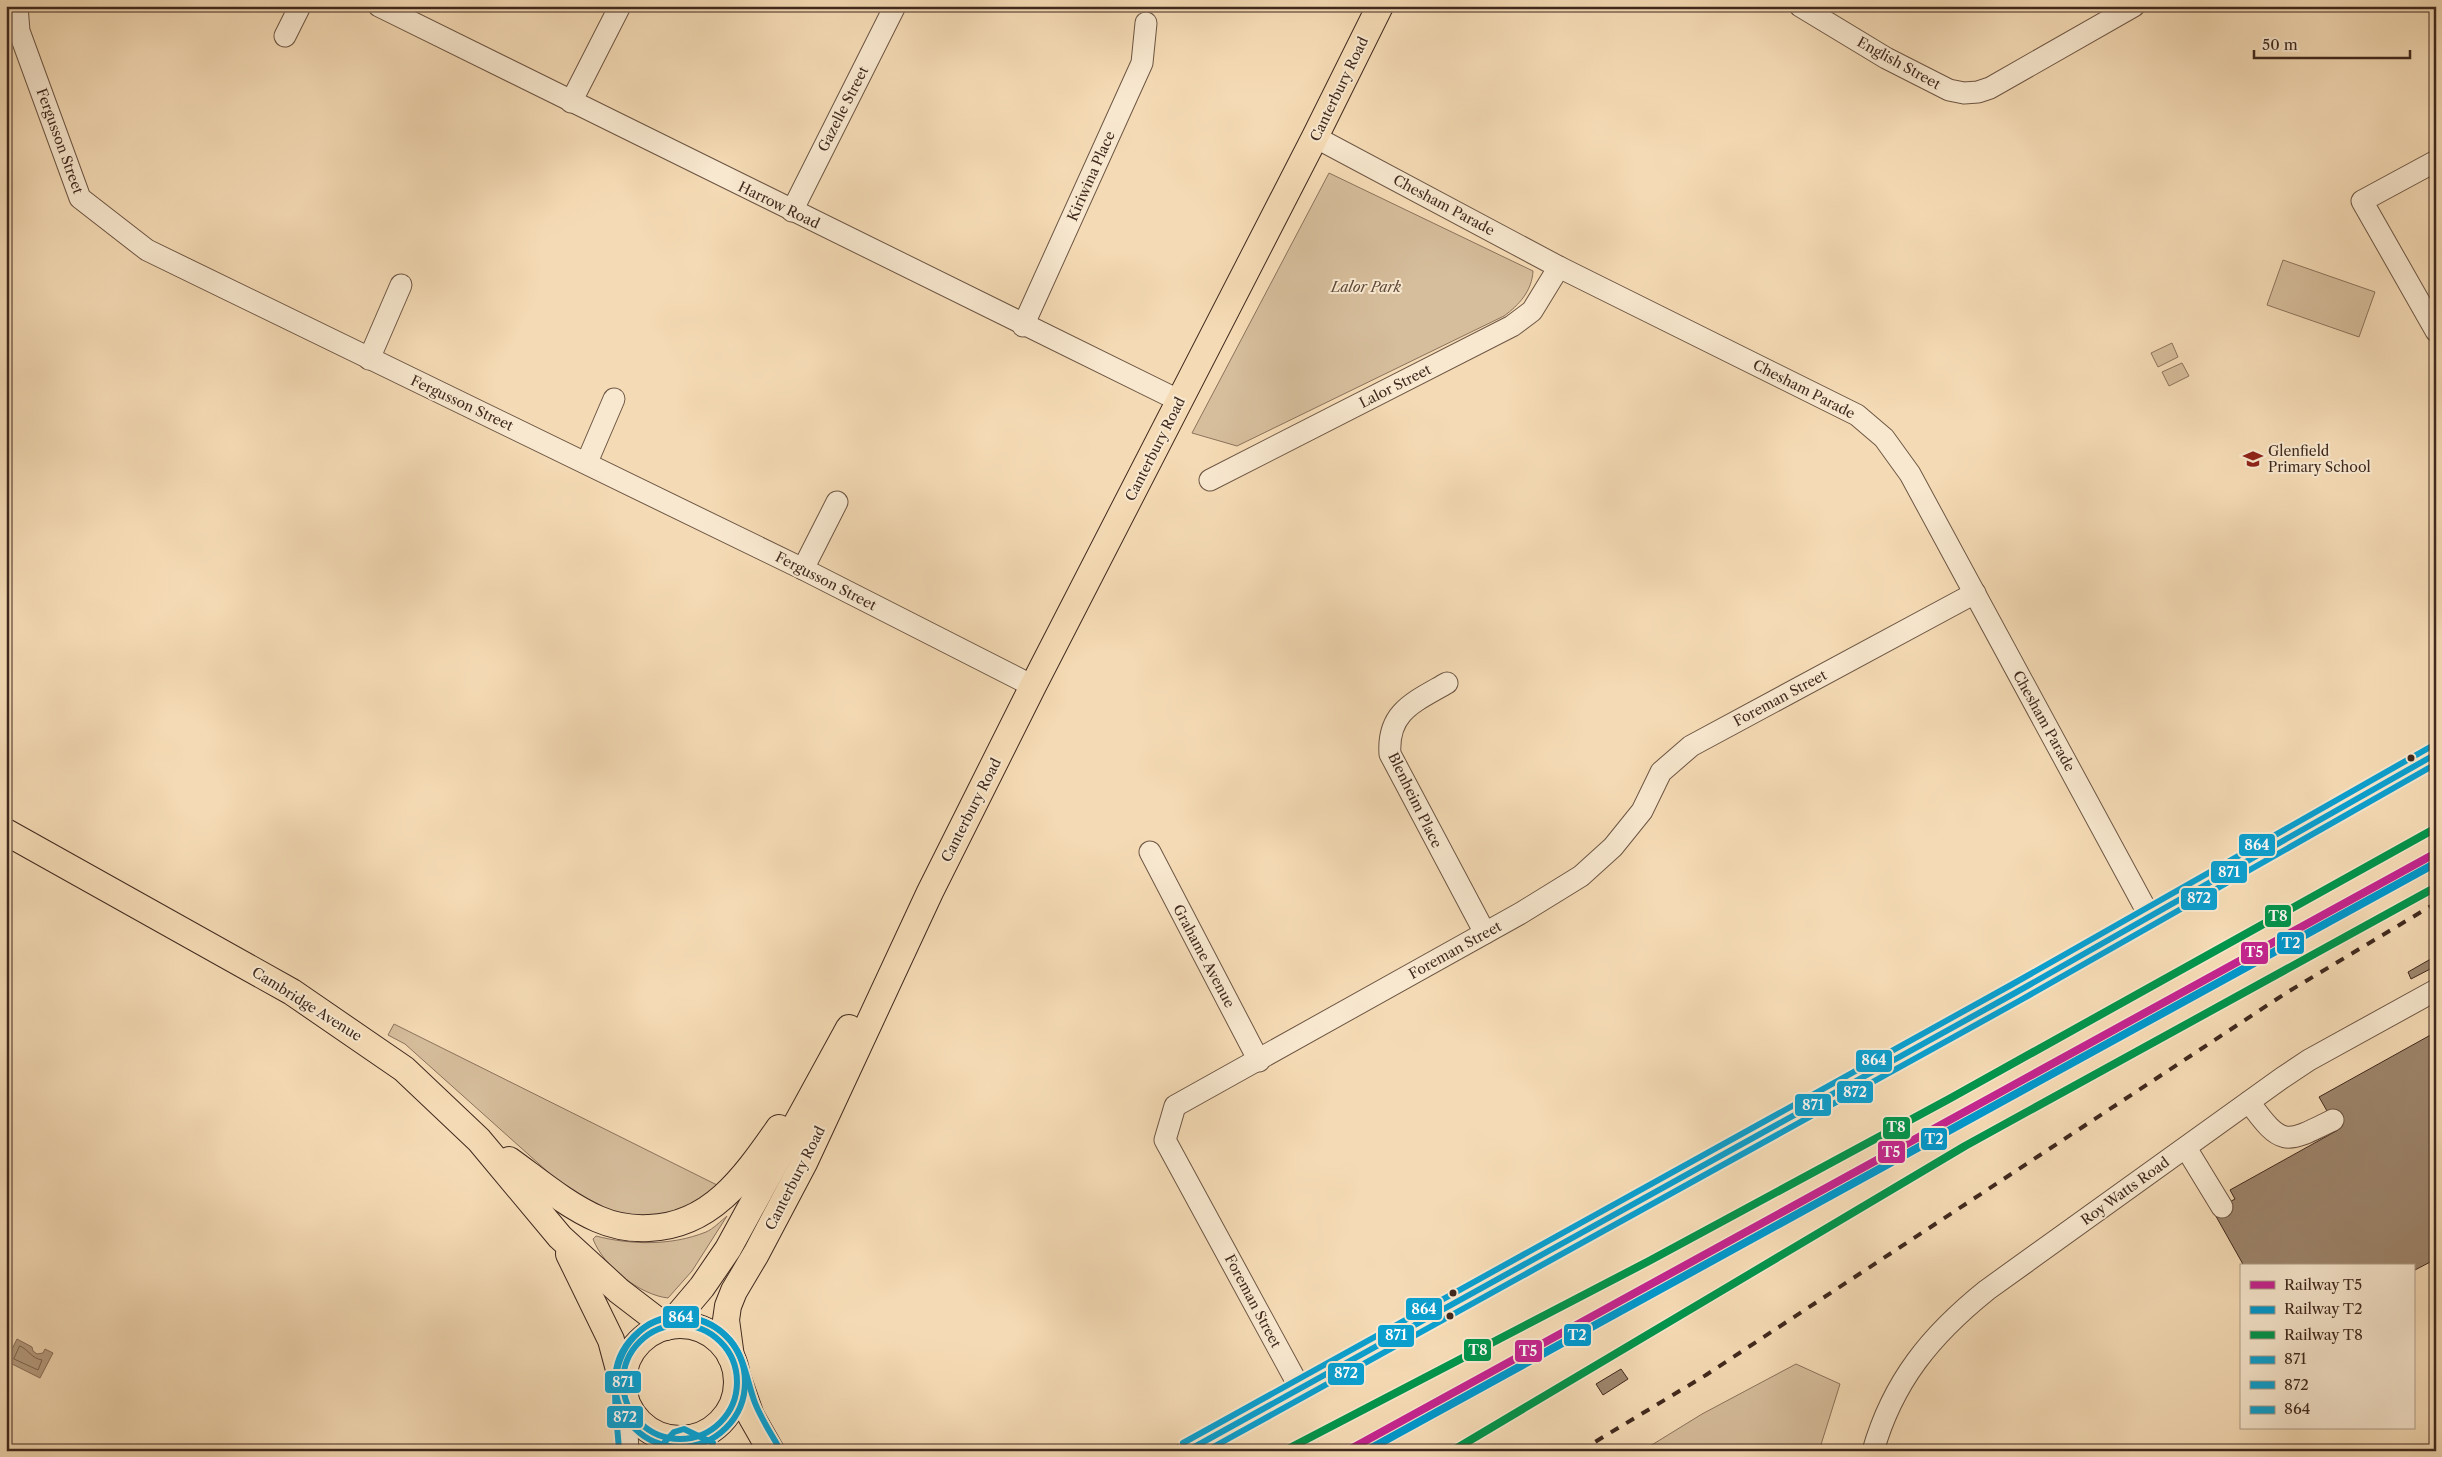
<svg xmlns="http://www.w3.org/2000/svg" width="2442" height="1457" viewBox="0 0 2442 1457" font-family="'Libre Caslon Text',serif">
	<rect width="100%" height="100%" fill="#f5dbb5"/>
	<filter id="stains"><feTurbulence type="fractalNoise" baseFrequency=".004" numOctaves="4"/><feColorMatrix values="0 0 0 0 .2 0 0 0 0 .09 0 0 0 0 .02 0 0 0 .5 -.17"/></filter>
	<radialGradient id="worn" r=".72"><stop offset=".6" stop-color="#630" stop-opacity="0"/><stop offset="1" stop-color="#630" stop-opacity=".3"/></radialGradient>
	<!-- green -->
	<g fill="#d6bd9b" stroke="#8b735c">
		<path d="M 1329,173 L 1533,271 C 1532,291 1519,305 1504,316 L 1237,446 L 1192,433 Z"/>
		<polygon points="2283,260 2375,292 2359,337 2267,305"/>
		<polygon points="2172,343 2178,357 2158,367 2151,353"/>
		<polygon points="2182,363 2189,376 2169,386 2162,372"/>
		<path d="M 394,1024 L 721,1187 C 690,1207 663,1223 623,1218 C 611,1217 598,1210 586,1206 L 405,1044 L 388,1035 Z"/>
		<path d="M 727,1216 L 692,1271 L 668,1298 C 640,1295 603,1266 593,1239 L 596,1236 C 631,1245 671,1246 706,1232 C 713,1229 721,1221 727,1216 Z"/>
		<polygon points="1796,1364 1840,1384 1819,1451 1642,1451 1702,1414"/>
	</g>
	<!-- water -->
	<polygon fill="#b79e82" stroke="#876f5a" points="17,1339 32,1347 33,1351 37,1354 43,1353 45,1349 53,1353 40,1378 6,1361"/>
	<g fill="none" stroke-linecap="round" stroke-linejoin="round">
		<!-- shore -->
		<path stroke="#7c6450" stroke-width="1" d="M 20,1346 C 29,1350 31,1358 42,1360 L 38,1370 L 14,1359 Z"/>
	</g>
	<!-- building -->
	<g fill="#9e866d" stroke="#40291e">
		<polygon points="2436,956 2436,966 2411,979 2408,972"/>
		<polygon points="2436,1032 2436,1259 2413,1271 2413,1266 2244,1266 2213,1211 2235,1199 2230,1190 2338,1130 2319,1097"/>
		<polygon points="1621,1369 1628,1379 1603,1395 1596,1384"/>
	</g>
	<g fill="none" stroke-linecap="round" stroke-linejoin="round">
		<defs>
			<g id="minor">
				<polyline points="17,6 19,31 80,198 147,250 803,569 1033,686"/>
				<polyline points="379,6 1180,401"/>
				<polyline points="1800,6 1886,58 1949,90 1964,93 1978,92 1990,88 2134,6"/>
				<polyline points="285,36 300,6"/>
				<polyline points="571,102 620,6"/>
				<polyline points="1315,137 1559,267 1857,415 1884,438 1910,474 2149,915"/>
				<polyline points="2436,161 2362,201 2436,331"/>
				<polyline points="792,211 895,6"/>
				<polyline points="1023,326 1142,63 1146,23"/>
				<polyline points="369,359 401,285"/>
				<polyline points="587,462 614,399"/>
				<polyline points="1210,480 1512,326 1532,311 1559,267"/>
				<polyline points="803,569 837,502"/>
				<path d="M 1447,683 C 1414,702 1387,712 1390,754 L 1485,933"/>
				<polyline points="1150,852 1259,1061"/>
				<path d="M 2249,1102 C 2282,1147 2285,1144 2333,1120"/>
				<polyline points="2186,1148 2222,1207"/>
				<polyline points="1301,1390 1165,1140 1175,1106 1521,913 1581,876 1613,847 1642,811 1661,772 1691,746 1975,593"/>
				<polyline points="625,1396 628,1451"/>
				<polyline points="669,1451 679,1439"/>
				<polyline points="1187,1451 1241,1423 2015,993 2436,754"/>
				<path d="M 1873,1451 C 1893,1381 1931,1335 1987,1290 L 2282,1078 L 2309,1060 L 2436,990"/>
			</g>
			<g id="major">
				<polyline points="6,832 292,992 404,1069 479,1140 560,1237 619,1291 666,1327"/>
				<path d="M 509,1160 C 537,1180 566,1205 598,1219 C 614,1226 631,1229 649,1228 C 712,1226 746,1175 779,1128"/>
				<polyline points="569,1254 611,1340 622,1381"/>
				<circle cx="680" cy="1382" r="57"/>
				<polyline points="669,1326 702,1287 728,1249 849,1028"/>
				<polyline points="731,1357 726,1320 728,1306 734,1291 756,1254 804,1163 930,892 1033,686 1315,137 1380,6"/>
				<polyline points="737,1376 751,1416 771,1451"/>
			</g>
		</defs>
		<!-- minor casing -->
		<use href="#minor" stroke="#6d5644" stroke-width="23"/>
		<!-- major casing -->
		<use href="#major" stroke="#40291e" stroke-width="28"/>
		<!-- minor -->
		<use href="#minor" stroke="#f8e8cf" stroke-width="21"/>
		<!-- major -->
		<use href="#major" stroke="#f5dbb5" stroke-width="26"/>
		<!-- rail -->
		<polyline stroke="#40291e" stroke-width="4" stroke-dasharray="9 9" stroke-linecap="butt" points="1580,1451 1706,1375 2286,993 2436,903"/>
		<defs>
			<g id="bus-1">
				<circle cx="680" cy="1382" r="57"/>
				<polyline points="1187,1451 2015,993 2436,754"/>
			</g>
			<g id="bus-2">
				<circle cx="680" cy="1382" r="65"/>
				<polyline points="1206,1451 2019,1001 2436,764"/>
			</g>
			<g id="bus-3">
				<polyline points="1183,1443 2011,985 2432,746"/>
				<polyline points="662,1445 674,1432 684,1429 713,1443"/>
				<path d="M 619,1451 C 617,1410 604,1364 638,1333 C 648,1323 661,1317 676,1317 C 696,1317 716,1324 730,1340 C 745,1358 747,1382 755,1403 C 761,1418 770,1432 778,1446"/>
			</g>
		</defs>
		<!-- bus-1 casing -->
		<use href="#bus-1" stroke="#f8e8cf" stroke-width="10"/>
		<!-- bus-2 casing -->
		<use href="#bus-2" stroke="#f8e8cf" stroke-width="10"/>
		<!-- bus-3 casing -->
		<use href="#bus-3" stroke="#f8e8cf" stroke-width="10"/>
		<!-- bus-1 -->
		<use href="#bus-1" stroke="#0aa0d0" stroke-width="6"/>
		<!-- bus-2 -->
		<use href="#bus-2" stroke="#0aa0d0" stroke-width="6"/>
		<!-- bus-3 -->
		<use href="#bus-3" stroke="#0aa0d0" stroke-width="6"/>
		<defs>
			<polyline id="rail-1" points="1347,1451 2436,853"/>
			<polyline id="rail-2" points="1366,1451 2436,863"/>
			<g id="rail-3">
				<polyline points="1284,1451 1649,1261 1949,1099 2436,828"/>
				<polyline points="1452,1451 1965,1146 2436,887"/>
			</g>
		</defs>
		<!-- rail-1 casing -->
		<use href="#rail-1" stroke="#f8e8cf" stroke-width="11"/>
		<!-- rail-2 casing -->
		<use href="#rail-2" stroke="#f8e8cf" stroke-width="11"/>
		<!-- rail-3 casing -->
		<use href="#rail-3" stroke="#f8e8cf" stroke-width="11"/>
		<!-- rail-1 -->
		<use href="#rail-1" stroke="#c4258f" stroke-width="8"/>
		<!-- rail-2 -->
		<use href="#rail-2" stroke="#0098cd" stroke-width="8"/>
		<!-- rail-3 -->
		<use href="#rail-3" stroke="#00954c" stroke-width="8"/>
	</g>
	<!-- icons -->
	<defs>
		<symbol id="school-bare" viewBox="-9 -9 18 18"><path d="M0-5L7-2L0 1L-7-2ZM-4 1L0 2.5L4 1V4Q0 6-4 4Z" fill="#8f2418" stroke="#f8e8cf" stroke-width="2.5" paint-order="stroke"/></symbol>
	</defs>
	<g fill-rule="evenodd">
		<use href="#school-bare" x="2239" y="445" width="28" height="28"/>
	</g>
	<!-- markers -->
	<g fill="#40291e" stroke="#f8e8cf" stroke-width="2">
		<circle cx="2411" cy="758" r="4.5"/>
		<circle cx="1453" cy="1293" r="4.5"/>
		<circle cx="1450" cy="1316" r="4.5"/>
	</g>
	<g text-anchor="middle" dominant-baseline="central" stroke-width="4" stroke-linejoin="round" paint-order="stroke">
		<!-- street labels -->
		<g font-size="14" fill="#40291e" stroke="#f8e8cf">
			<text transform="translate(1899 63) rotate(29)">English Street</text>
			<text transform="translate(1339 89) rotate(-64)">Canterbury Road</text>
			<text transform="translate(843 109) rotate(-63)">Gazelle Street</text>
			<text transform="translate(60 141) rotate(70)">Fergusson Street</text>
			<text transform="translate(1091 176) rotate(-66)">Kiriwina Place</text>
			<text transform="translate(779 205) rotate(26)">Harrow Road</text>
			<text transform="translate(1444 205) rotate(28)">Chesham Parade</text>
			<text transform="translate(1395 386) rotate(-27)">Lalor Street</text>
			<text transform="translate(1804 389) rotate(27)">Chesham Parade</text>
			<text transform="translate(462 403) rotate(25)">Fergusson Street</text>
			<text transform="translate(1155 449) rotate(-63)">Canterbury Road</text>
			<text transform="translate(826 581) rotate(27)">Fergusson Street</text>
			<text transform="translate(1780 698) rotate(-28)">Foreman Street</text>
			<text transform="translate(2044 721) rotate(61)">Chesham Parade</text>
			<text transform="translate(1415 800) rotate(64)">Blenheim Place</text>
			<text transform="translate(971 810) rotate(-63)">Canterbury Road</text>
			<text transform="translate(1455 950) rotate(-29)">Foreman Street</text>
			<text transform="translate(1204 956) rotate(62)">Grahame Avenue</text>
			<text transform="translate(307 1004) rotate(32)">Cambridge Avenue</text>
			<text transform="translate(795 1178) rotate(-63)">Canterbury Road</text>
			<text transform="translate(2125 1191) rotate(-36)">Roy Watts Road</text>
			<text transform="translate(1253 1301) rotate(62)">Foreman Street</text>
		</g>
		<!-- park labels -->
		<g font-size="14" font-style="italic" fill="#5e4737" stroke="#f8e8cf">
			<text x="1366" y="287">Lalor Park</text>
		</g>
		<!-- poi labels -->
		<g font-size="14" fill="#40291e" stroke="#f8e8cf" text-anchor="start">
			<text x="2268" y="451">Glenfield<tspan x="2268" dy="16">Primary School</tspan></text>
		</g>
	</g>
	<g stroke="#f8e8cf" stroke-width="2">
		<rect x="2238" y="833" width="38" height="24" rx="5" fill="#0aa0d0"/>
		<rect x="2210" y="860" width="38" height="24" rx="5" fill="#0aa0d0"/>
		<rect x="2180" y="887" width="38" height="24" rx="5" fill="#0aa0d0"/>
		<rect x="2264" y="904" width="28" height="24" rx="5" fill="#00954c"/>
		<rect x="2276" y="931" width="29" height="24" rx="5" fill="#0098cd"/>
		<rect x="2240" y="941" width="29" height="24" rx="5" fill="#c4258f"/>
		<rect x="1855" y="1049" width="38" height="24" rx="5" fill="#0aa0d0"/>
		<rect x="1836" y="1080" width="38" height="24" rx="5" fill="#0aa0d0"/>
		<rect x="1794" y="1093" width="38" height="24" rx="5" fill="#0aa0d0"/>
		<rect x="1882" y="1116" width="29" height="24" rx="5" fill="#00954c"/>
		<rect x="1920" y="1127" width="28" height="24" rx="5" fill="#0098cd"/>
		<rect x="1877" y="1140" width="29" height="24" rx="5" fill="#c4258f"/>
		<rect x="1405" y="1297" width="38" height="24" rx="5" fill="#0aa0d0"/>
		<rect x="662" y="1305" width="38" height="24" rx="5" fill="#0aa0d0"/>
		<rect x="1563" y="1323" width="29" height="24" rx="5" fill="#0098cd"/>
		<rect x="1377" y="1324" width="38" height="24" rx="5" fill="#0aa0d0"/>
		<rect x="1463" y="1338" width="29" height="24" rx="5" fill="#00954c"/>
		<rect x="1514" y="1339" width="29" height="24" rx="5" fill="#c4258f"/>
		<rect x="1327" y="1362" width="38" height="24" rx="5" fill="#0aa0d0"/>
		<rect x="604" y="1370" width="38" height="24" rx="5" fill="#0aa0d0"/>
		<rect x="606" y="1405" width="38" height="24" rx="5" fill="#0aa0d0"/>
	</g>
	<g font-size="14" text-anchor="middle" font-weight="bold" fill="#fff">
		<text x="2257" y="850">864</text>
		<text x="2229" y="877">871</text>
		<text x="2199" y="903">872</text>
		<text x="2278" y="921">T8</text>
		<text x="2291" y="948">T2</text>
		<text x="2254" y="957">T5</text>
		<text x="1874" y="1065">864</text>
		<text x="1855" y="1097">872</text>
		<text x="1813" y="1110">871</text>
		<text x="1896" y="1132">T8</text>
		<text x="1934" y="1144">T2</text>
		<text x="1891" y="1157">T5</text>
		<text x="1424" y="1314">864</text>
		<text x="681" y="1322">864</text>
		<text x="1577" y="1340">T2</text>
		<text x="1396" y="1340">871</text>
		<text x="1478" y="1355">T8</text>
		<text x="1528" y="1356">T5</text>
		<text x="1346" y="1378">872</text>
		<text x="623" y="1387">871</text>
		<text x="625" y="1422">872</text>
	</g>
	<!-- margin -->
	<rect width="2442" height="1457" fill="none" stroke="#f5dbb5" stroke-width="25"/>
	<rect x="8" y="8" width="2427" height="1442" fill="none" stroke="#40291e" stroke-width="2.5"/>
	<rect x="12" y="12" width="2417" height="1432" fill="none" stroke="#40291e"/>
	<!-- legend -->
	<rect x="2240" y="1264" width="175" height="165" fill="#f8e8cf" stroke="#ae9c88"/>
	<rect x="2250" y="1281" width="25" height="8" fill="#c4258f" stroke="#ae9c88"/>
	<text x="2284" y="1290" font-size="15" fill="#40291e">Railway T5</text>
	<rect x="2250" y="1306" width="25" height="8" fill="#0098cd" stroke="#ae9c88"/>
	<text x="2284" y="1314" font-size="15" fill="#40291e">Railway T2</text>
	<rect x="2250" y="1331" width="25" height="8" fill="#00954c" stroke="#ae9c88"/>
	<text x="2284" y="1340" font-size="15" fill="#40291e">Railway T8</text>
	<rect x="2250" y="1356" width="25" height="8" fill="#0aa0d0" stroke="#ae9c88"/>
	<text x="2284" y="1364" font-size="15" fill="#40291e">871</text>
	<rect x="2250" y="1381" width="25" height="8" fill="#0aa0d0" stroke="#ae9c88"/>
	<text x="2284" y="1390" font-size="15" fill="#40291e">872</text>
	<rect x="2250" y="1406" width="25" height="8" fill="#0aa0d0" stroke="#ae9c88"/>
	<text x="2284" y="1414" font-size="15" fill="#40291e">864</text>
	<!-- scale -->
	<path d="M2254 50v8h156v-8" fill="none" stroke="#40291e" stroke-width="2.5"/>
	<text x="2262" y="50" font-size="15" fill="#40291e" stroke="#f8e8cf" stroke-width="4" paint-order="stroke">50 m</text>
	<rect width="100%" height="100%" filter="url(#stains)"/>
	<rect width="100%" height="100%" fill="url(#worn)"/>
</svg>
